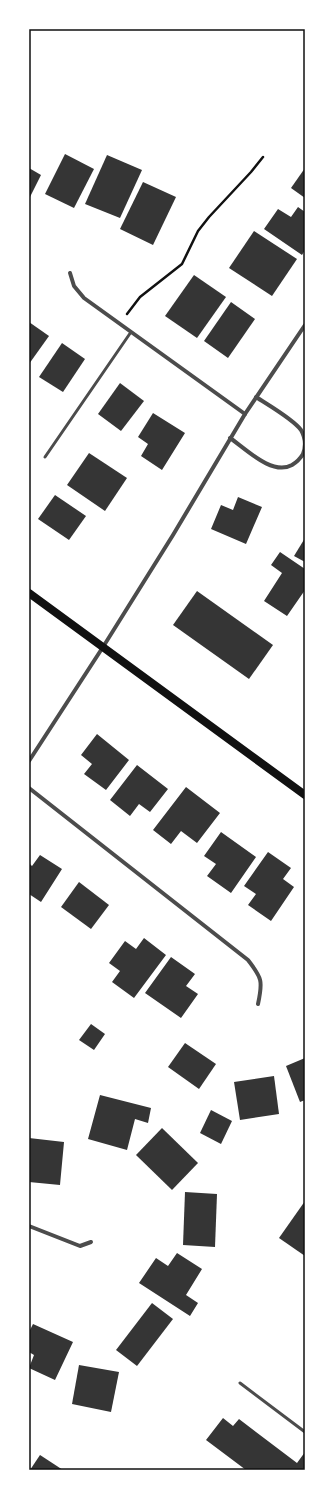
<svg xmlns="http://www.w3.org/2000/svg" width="334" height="1499" viewBox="0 0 334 1499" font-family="Lato,sans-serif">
	<rect width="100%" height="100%" fill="#fff"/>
	<!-- building -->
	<g fill="#353535">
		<polygon points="65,154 94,169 74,208 45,194"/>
		<polygon points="107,155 142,170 120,218 85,204"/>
		<polygon points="29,168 41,175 29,199"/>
		<polygon points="305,168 305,198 291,188"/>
		<polygon points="143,182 176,197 153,245 120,229"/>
		<polygon points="298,207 305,212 305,250 302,255 264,229 278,209 291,217"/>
		<polygon points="254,231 297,259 272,296 229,268"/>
		<polygon points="194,275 226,297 197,338 165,316"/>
		<polygon points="231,302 255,319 228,358 204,341"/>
		<polygon points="29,322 49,336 29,364"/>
		<polygon points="62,343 85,359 63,392 39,377"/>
		<polygon points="120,383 144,401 121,431 98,414"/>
		<polygon points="153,413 185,433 162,470 141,456 148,444 138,437"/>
		<polygon points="89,453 127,478 105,511 67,485"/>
		<polygon points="55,495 86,516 69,540 38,519"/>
		<polygon points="238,497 262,507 246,544 211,529 221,505 233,510"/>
		<polygon points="305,538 305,562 294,556"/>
		<polygon points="280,552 305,569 305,590 287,616 264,601 282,573 271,565"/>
		<polygon points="197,591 273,645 249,679 173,625"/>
		<polygon points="97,734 129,760 106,790 84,774 92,764 81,755"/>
		<polygon points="137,765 168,789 150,812 139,804 130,816 110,800"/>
		<polygon points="186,787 220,813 197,843 181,831 171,844 153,830"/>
		<polygon points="221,832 256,857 231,893 207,876 216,864 204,856"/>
		<polygon points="268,852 291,868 283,879 294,887 271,921 248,905 256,894 244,886"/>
		<polygon points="40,855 62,869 41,902 29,894 29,863 32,866"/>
		<polygon points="79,882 109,905 91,929 61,907"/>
		<polygon points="144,938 166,955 134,998 112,982 120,971 109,963 125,941 136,949"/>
		<polygon points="171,957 195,974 186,986 198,994 181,1018 145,993"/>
		<polygon points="91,1024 105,1034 94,1050 79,1040"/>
		<polygon points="185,1043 216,1064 199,1089 168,1067"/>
		<polygon points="305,1058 305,1100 300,1102 286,1066"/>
		<polygon points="274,1076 279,1114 240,1120 234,1082"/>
		<polygon points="100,1095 151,1108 148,1123 135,1119 127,1150 88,1139"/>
		<polygon points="211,1110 232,1121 221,1144 200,1133"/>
		<polygon points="162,1128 198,1163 172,1190 136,1155"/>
		<polygon points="29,1138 64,1142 60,1185 29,1182"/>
		<polygon points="185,1192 217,1194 215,1247 183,1245"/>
		<polygon points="305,1201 305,1256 279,1238"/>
		<polygon points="177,1253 202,1269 186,1295 198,1303 190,1316 139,1283 156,1258 168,1266"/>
		<polygon points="152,1303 173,1319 137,1366 116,1350"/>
		<polygon points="33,1324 73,1342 55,1380 29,1368 34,1355 29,1352 29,1332"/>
		<polygon points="79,1365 119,1372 111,1412 72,1404"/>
		<polygon points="223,1418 233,1426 239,1419 297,1463 305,1452 305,1470 246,1470 206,1440"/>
		<polygon points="40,1455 63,1470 30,1470"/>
	</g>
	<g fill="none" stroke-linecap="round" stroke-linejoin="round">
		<!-- path -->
		<polyline stroke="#111" stroke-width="2.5" points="127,314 140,297 182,264 198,231 209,217 251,172 263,157"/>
		<!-- service -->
		<g stroke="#4c4c4c" stroke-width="3">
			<polyline points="45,457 131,332"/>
			<polyline points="240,1383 305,1432"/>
		</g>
		<!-- minor -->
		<g stroke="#4c4c4c" stroke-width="4">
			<polyline points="70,273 74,286 84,298 245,414"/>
			<path d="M 230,438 C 246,449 272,476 292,465 C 297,462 300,459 303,454 C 306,446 305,437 301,430 C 293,419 268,405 256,397"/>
			<polyline points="29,761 103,647 173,535 245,414 305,325"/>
			<path d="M 29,788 L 248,960 C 262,978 263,981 258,1004"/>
			<polyline points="29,1226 80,1246 91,1242"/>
		</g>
		<!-- secondary -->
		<polyline stroke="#111" stroke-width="8" points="29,593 305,795"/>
	</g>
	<!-- border -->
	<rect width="334" height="1499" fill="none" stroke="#ffffff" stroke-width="60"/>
	<rect x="30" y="30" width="274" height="1439" fill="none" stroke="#111" stroke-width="1.5"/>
</svg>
